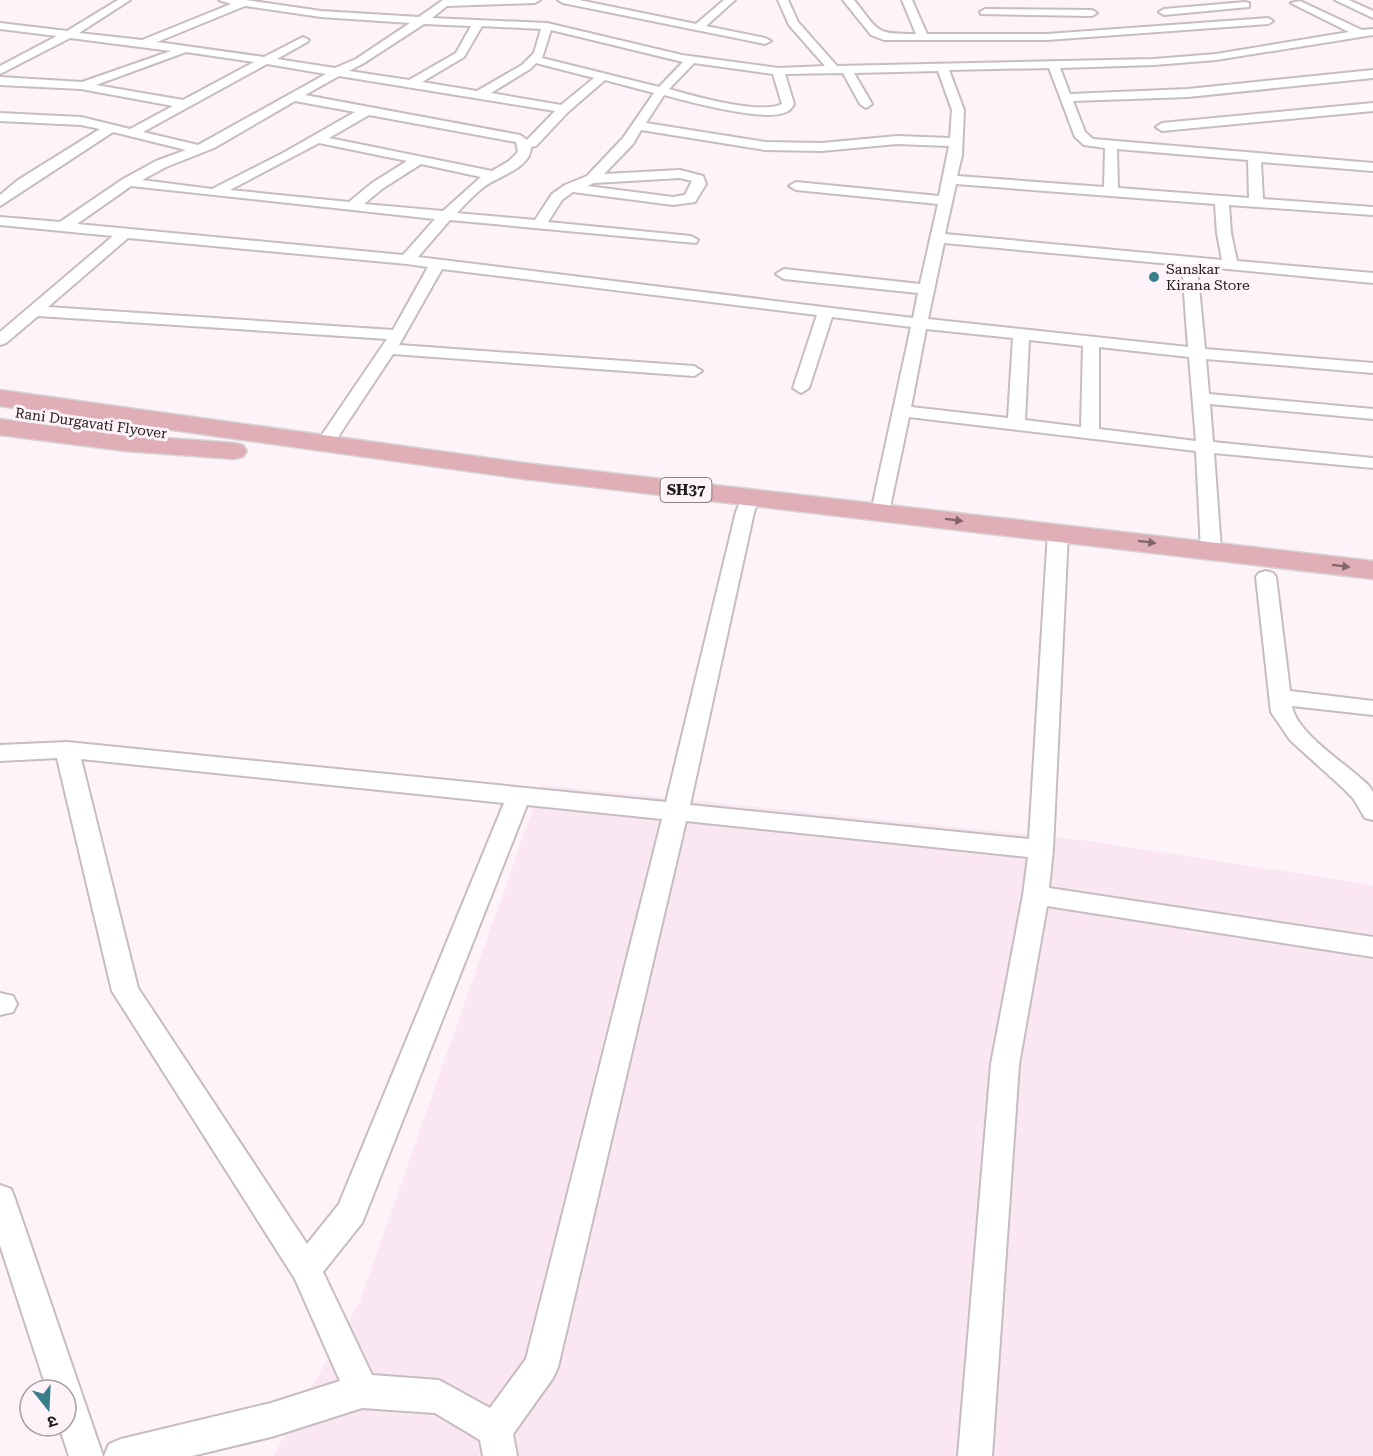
<svg xmlns="http://www.w3.org/2000/svg" width="1373" height="1456" viewBox="0 0 1373 1456" font-family="'Roboto Serif','Noto Sans Devanagari',serif">
	<rect width="100%" height="100%" fill="#fef3f9"/>
	<!-- built -->
	<polygon fill="#fae7f2" points="541,785 1082,840 1373,885 1373,1456 273,1456 360,1301"/>
	<g fill="none" stroke-linecap="round" stroke-linejoin="round">
		<defs>
			<g id="street">
				<path d="M 118,0 L 130,0 L 79,33 L 142,40 L 231,4 L 219,0 L 246,0 L 321,11 L 419,17 L 443,0 L 540,0 L 535,3 L 447,6 L 432,18 L 547,23 L 682,55 L 778,68 L 825,66 L 789,25 L 778,0 L 788,0 L 798,22 L 837,66 L 1154,59 L 1216,54 L 1349,32 L 1291,3 L 1300,1 L 1362,30 L 1373,29 L 1373,35 L 1216,60 L 1154,65 L 1060,68 L 1070,94 L 1188,89 L 1373,70 L 1373,78 L 1188,97 L 1073,101 L 1085,132 L 1093,139 L 1373,163 L 1373,171 L 1261,162 L 1263,199 L 1373,207 L 1373,215 L 1229,205 L 1231,233 L 1237,261 L 1373,273 L 1373,283 L 1197,266 L 1205,349 L 1373,363 L 1373,373 L 1206,359 L 1209,394 L 1373,409 L 1373,419 L 1210,404 L 1213,442 L 1373,458 L 1373,468 L 1214,453 L 1221,550 L 1218,554 L 1204,554 L 1201,550 L 1196,451 L 909,417 L 889,512 L 887,516 L 873,516 L 871,512 L 911,327 L 832,317 L 809,388 L 801,393 L 793,388 L 817,315 L 442,269 L 399,345 L 694,366 L 702,371 L 694,376 L 393,354 L 330,449 L 318,449 L 315,445 L 387,339 L 38,316 L 6,343 L 0,345 L 0,332 L 113,236 L 0,225 L 0,217 L 60,222 L 123,179 L 156,161 L 186,150 L 113,132 L 0,206 L 0,195 L 18,180 L 100,129 L 81,125 L 0,121 L 0,113 L 81,117 L 130,129 L 173,106 L 81,89 L 0,85 L 0,77 L 82,82 L 171,51 L 70,38 L 0,74 L 0,66 L 57,36 L 0,29 L 0,23 L 67,31 ZM 245,6 L 321,17 L 410,23 L 356,59 L 335,68 L 277,59 L 307,42 L 309,40 L 303,37 L 264,57 L 157,42 ZM 424,24 L 471,26 L 456,53 L 409,80 L 349,71 L 364,63 ZM 482,26 L 541,29 L 534,53 L 522,65 L 477,91 L 422,82 L 464,57 ZM 551,30 L 683,62 L 659,87 L 542,58 ZM 186,52 L 254,62 L 183,100 L 96,85 ZM 536,63 L 594,78 L 561,105 L 491,93 L 530,69 ZM 694,63 L 773,74 L 782,104 C 761,115 693,96 669,89 ZM 267,64 L 326,74 L 198,145 L 143,132 ZM 1049,68 L 1075,137 L 1084,145 L 1105,148 L 1104,187 L 957,176 L 962,155 L 964,110 L 949,70 ZM 938,71 L 952,110 L 950,138 L 897,136 L 822,143 L 765,142 L 646,123 L 664,95 C 686,101 770,124 788,111 C 789,111 794,105 794,104 L 785,74 L 843,73 L 860,104 L 866,108 L 872,104 L 854,73 ZM 339,76 L 555,111 L 527,140 L 520,135 L 305,95 ZM 605,80 L 654,93 L 623,138 L 587,176 L 565,185 L 552,194 L 535,220 L 457,213 C 466,203 475,194 485,186 C 499,176 531,168 531,147 L 536,146 L 568,112 ZM 295,101 L 355,112 L 283,153 L 212,189 L 142,180 L 166,167 L 214,148 ZM 369,115 L 516,142 L 518,152 L 509,161 L 492,171 L 329,138 ZM 641,130 L 765,150 L 822,151 L 897,144 L 949,146 L 939,196 L 796,182 L 789,186 L 796,190 L 938,204 L 920,284 L 784,269 L 776,274 L 784,279 L 918,293 L 913,318 L 418,257 L 450,220 L 696,243 L 698,240 L 691,236 L 548,222 L 562,200 L 573,192 L 673,205 L 695,202 L 706,184 L 703,176 L 680,170 L 604,174 L 633,144 ZM 319,143 L 407,161 L 372,183 L 349,202 L 230,190 ZM 1117,149 L 1248,160 L 1249,198 L 1118,188 ZM 421,164 L 481,177 L 443,211 L 364,204 L 382,189 ZM 680,178 L 692,181 L 685,195 L 673,197 L 587,186 L 594,183 ZM 956,184 L 1215,204 L 1217,233 L 1222,260 L 945,234 ZM 131,186 L 435,219 L 403,255 L 77,224 ZM 128,238 L 407,264 L 428,267 L 393,330 L 48,307 ZM 944,243 L 1182,265 L 1188,347 L 928,319 ZM 926,329 L 1013,338 L 1008,418 L 911,407 ZM 1029,340 L 1083,346 L 1081,427 L 1025,420 ZM 1099,347 L 1189,357 L 1196,441 L 1099,429 Z"/>
				<polygon points="558,0 579,0 696,24 724,0 735,0 706,26 765,38 771,41 765,44 563,3"/>
				<path d="M 843,0 L 854,0 C 880,32 874,34 916,34 L 902,0 L 912,0 L 927,34 L 1047,34 L 1268,18 L 1273,21 L 1268,24 L 1047,40 L 884,40 L 871,35 Z"/>
				<polygon points="1335,0 1349,0 1373,11 1373,18"/>
				<polygon points="1245,2 1249,3 1249,7 1164,15 1159,12 1164,9"/>
				<polygon points="985,9 1092,10 1097,13 1092,16 981,14 980,12"/>
				<polygon points="1373,103 1373,111 1162,131 1156,127 1162,123"/>
				<path d="M 751,491 L 758,493 L 760,497 L 754,512 L 690,805 L 1029,839 L 1048,532 L 1051,528 L 1065,528 L 1068,532 L 1053,849 L 1049,888 L 1373,937 L 1373,957 L 1047,906 L 1019,1064 L 992,1456 L 958,1456 L 991,1064 L 1023,895 L 1028,857 L 686,821 L 558,1367 L 553,1378 L 513,1434 L 517,1456 L 483,1456 L 480,1440 L 435,1413 L 362,1408 L 271,1437 L 192,1456 L 104,1456 L 109,1444 L 121,1439 L 271,1403 L 340,1381 L 295,1279 L 112,991 L 57,758 L 0,761 L 0,745 L 67,742 L 666,802 L 736,512 L 744,493 ZM 81,759 L 504,803 L 339,1204 L 307,1244 L 138,988 ZM 527,805 L 662,819 L 526,1359 L 490,1408 L 439,1380 L 372,1375 L 323,1272 L 362,1223 L 366,1213 Z"/>
				<path d="M 1266,571 L 1273,573 L 1276,577 L 1290,691 L 1373,701 L 1373,715 L 1292,706 C 1296,734 1350,766 1369,786 L 1373,792 L 1373,820 L 1365,818 L 1353,798 L 1343,788 L 1290,740 L 1271,712 L 1256,577 L 1259,573 Z"/>
				<polygon points="0,993 13,996 17,1004 13,1012 0,1015"/>
				<polygon points="0,1185 11,1189 15,1199 103,1456 69,1456 59,1426 66,1426 66,1390 47,1390 0,1245"/>
			</g>
			<g id="primary">
				<polygon points="0,390 524,463 1373,561 1373,579 524,479 0,406"/>
				<polygon points="0,419 125,435 234,443 243,445 247,451 243,457 234,459 125,451 0,435"/>
			</g>
		</defs>
		<!-- street casing -->
		<use href="#street" stroke="#c7bcc2" stroke-width="4"/>
		<!-- primary casing -->
		<use href="#primary" stroke="#d7d6d6" stroke-width="3"/>
		<!-- street -->
		<use href="#street" fill="#fff" fill-rule="evenodd"/>
		<!-- primary -->
		<use href="#primary" fill="#dfaeb6" fill-rule="evenodd"/>
	</g>
	<!-- one-way arrows -->
	<defs><path id="oneway-solid" d="M-6-.8H1V-3.2L6.5 0L1 3.2V.8H-6Z" transform="scale(1.5)"/></defs>
	<g fill="#80656a">
		<use href="#oneway-solid" transform="translate(954 520) rotate(7)"/>
		<use href="#oneway-solid" transform="translate(1147 542) rotate(7)"/>
		<use href="#oneway-solid" transform="translate(1341 566) rotate(7)"/>
	</g>
	<!-- markers -->
	<circle fill="#397f8a" stroke="#fef3f9" stroke-width="2" cx="1154" cy="277" r="6"/>
	<g text-anchor="middle" dominant-baseline="central" stroke-width="6" stroke-linejoin="round" paint-order="stroke">
		<!-- far-poi labels -->
		<g font-size="14" fill="#201c1e" stroke="#fef3f9" text-anchor="start">
			<text x="1166" y="269">Sanskar<tspan x="1166" dy="16">Kirana Store</tspan></text>
		</g>
		<!-- far-street labels -->
		<g font-size="14" fill="#201c1e" stroke="#fef3f9">
			<text transform="translate(91 423) rotate(8)">Rani Durgavati Flyover</text>
		</g>
		<!-- shield labels -->
		<rect fill="#fef3f9" stroke="#635c60" stroke-width="1.5" x="660.5" y="478" width="51" height="24" rx="4.5"/>
		<g font-size="15" font-weight="bold" fill="#201c1e">
			<text x="686" y="490">SH37</text>
		</g>
	</g>
	<!-- north arrow -->
	<g transform="translate(48 1408) rotate(162)"><circle r="28" fill="#fef3f9" stroke="#a59da1" stroke-width="1.5"/>
	<path d="M0-4.5L10 22L0 15L-10 22Z" fill="#397f8a"/>
	<text y="-9" font-size="16" font-weight="bold" text-anchor="middle" fill="#201c1e">उ</text>
	</g>
</svg>
